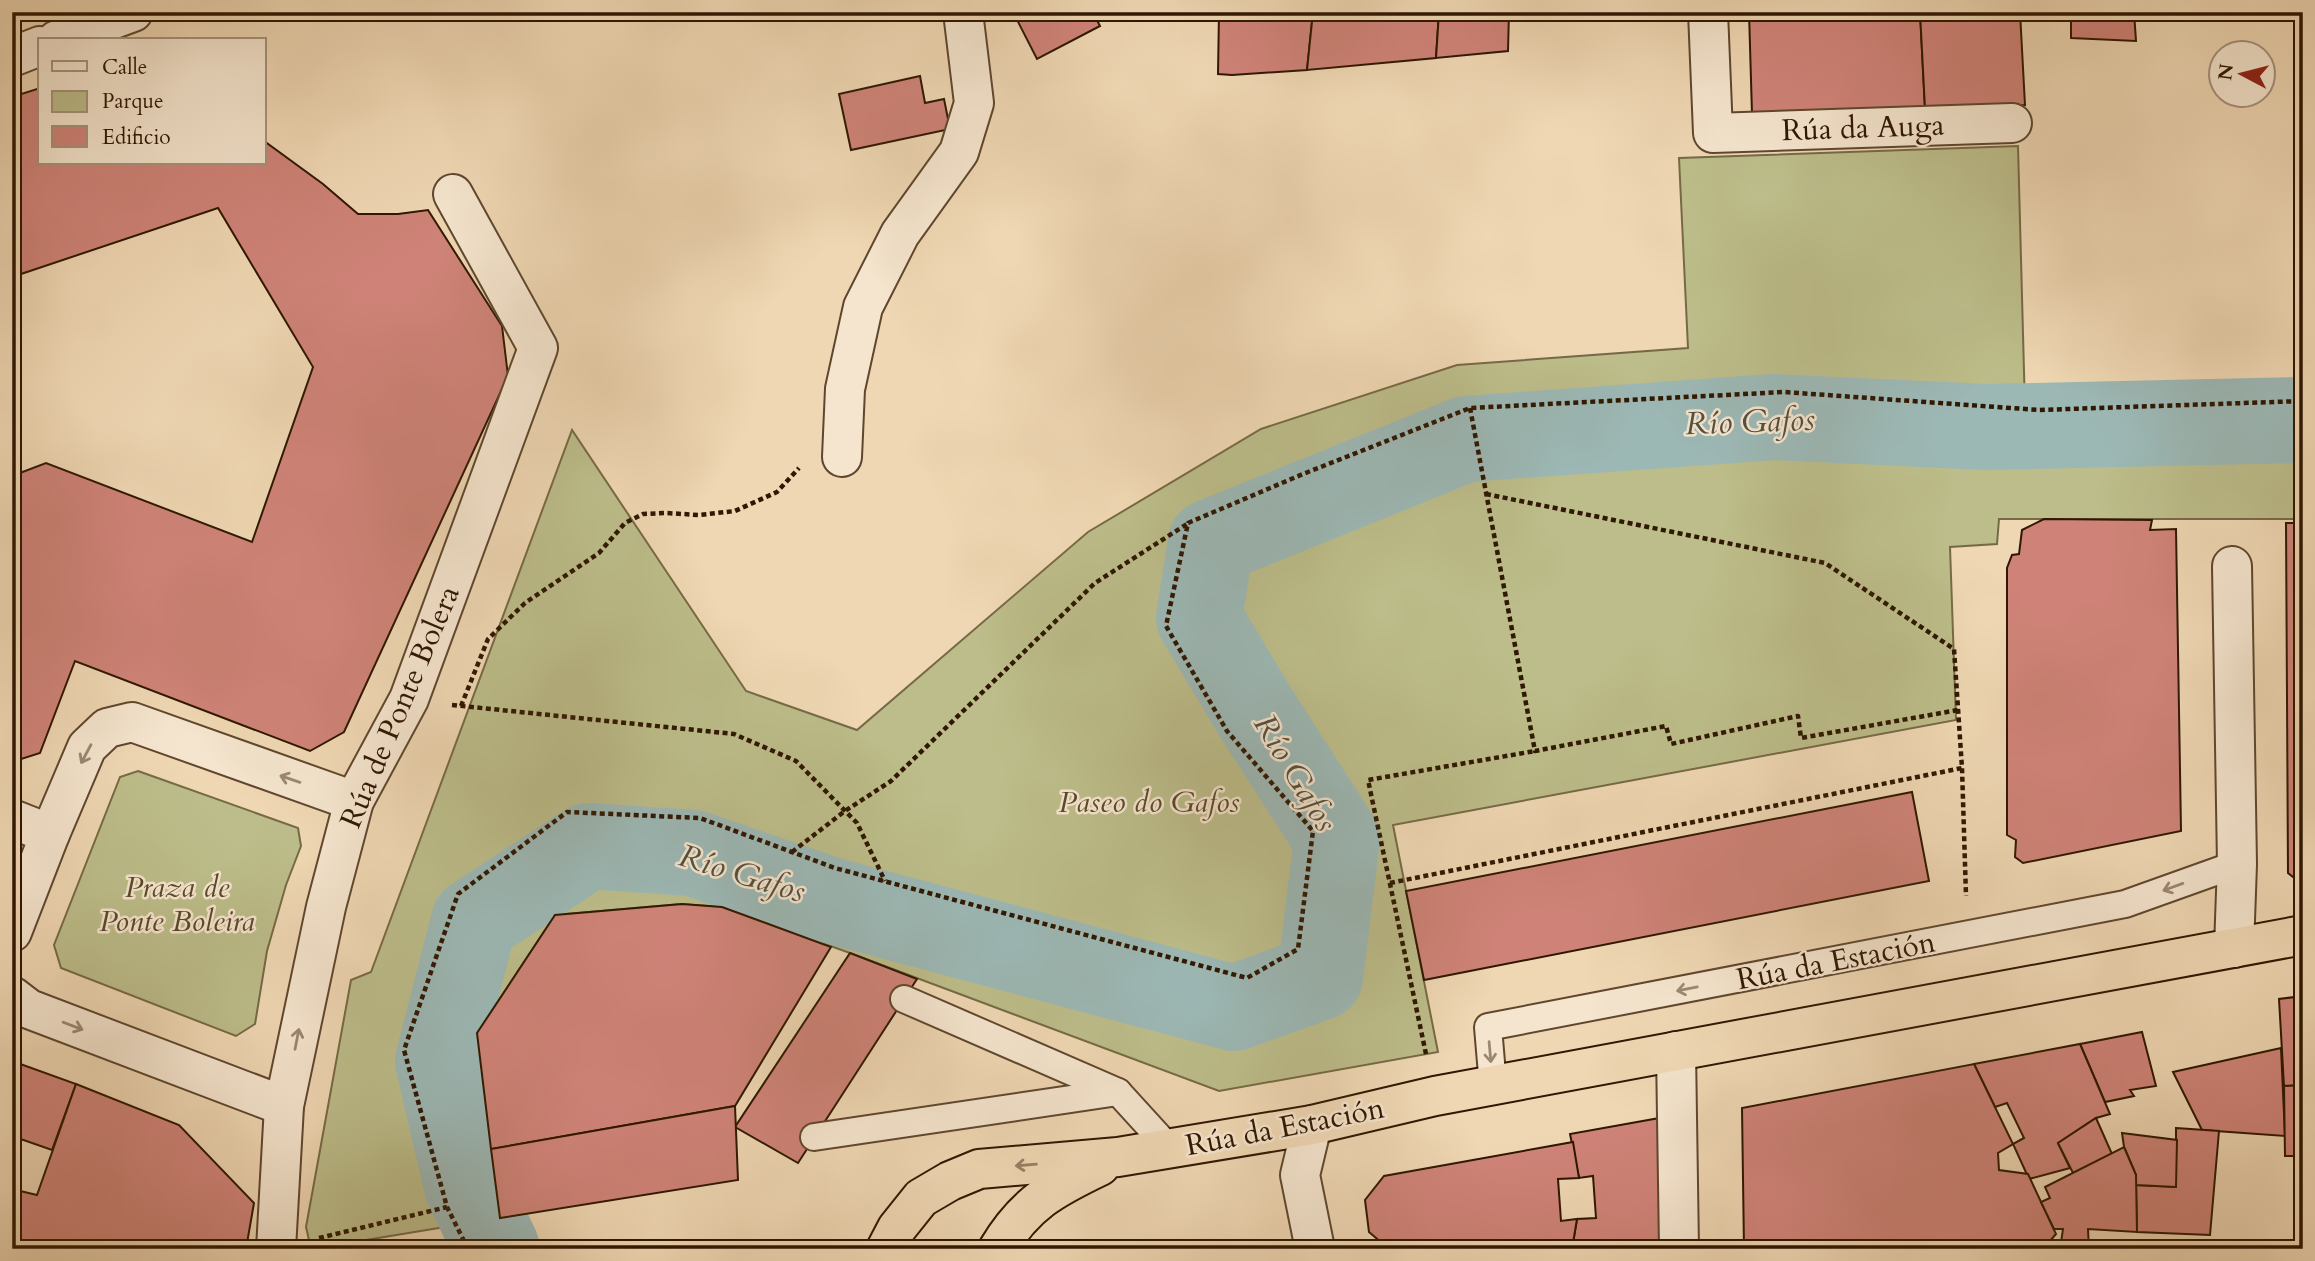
<svg xmlns="http://www.w3.org/2000/svg" width="2315" height="1261" viewBox="0 0 2315 1261" font-family="Cardo,serif">
	<rect width="100%" height="100%" fill="#efd7b3"/>
	<filter id="stains"><feTurbulence type="fractalNoise" baseFrequency=".00286" numOctaves="4"/><feColorMatrix values="0 0 0 0 .2 0 0 0 0 .09 0 0 0 0 .02 0 0 0 .5 -.17"/></filter>
	<radialGradient id="worn" r=".72"><stop offset=".6" stop-color="#630" stop-opacity="0"/><stop offset="1" stop-color="#630" stop-opacity=".3"/></radialGradient>
	<!-- green -->
	<g fill="#bcbd8a" stroke="#766a46" stroke-width="2">
		<polygon points="2018,146 2025,409 2303,400 2303,519 1999,519 1997,544 1950,547 1956,720 1393,825 1438,1052 1219,1091 850,953 722,907 681,904 555,915 478,1033 500,1218 311,1249 306,1227 351,980 371,972 572,430 746,691 857,730 1088,532 1261,429 1457,365 1688,348 1679,158"/>
		<polygon points="138,771 298,828 301,846 286,885 267,951 255,1024 236,1036 61,968 54,945 120,777"/>
	</g>
	<g fill="none" stroke-linecap="round" stroke-linejoin="round">
		<!-- river -->
		<polyline stroke="#9cb8b5" stroke-width="86" points="497,1249 467,1186 438,1061 474,921 588,846 693,853 833,901 1234,1008 1320,977 1337,839 1254,710 1199,618 1211,542 1466,439 1774,417 1986,427 2303,420"/>
	</g>
	<!-- building -->
	<g fill="#cf8378" stroke="#2f1701" stroke-width="2">
		<polygon points="12,12 35,12 12,21"/>
		<polygon points="1013,12 1093,12 1100,26 1037,59"/>
		<polygon points="1219,12 1313,12 1307,70 1232,75 1218,74"/>
		<polygon points="1313,12 1439,12 1436,58 1307,70"/>
		<polygon points="1439,12 1509,12 1508,51 1436,58"/>
		<polygon points="1560,12 1619,12 1618,16"/>
		<polygon points="1749,12 1920,12 1925,109 1752,114"/>
		<polygon points="1920,12 2020,12 2025,105 1925,109"/>
		<polygon points="2071,12 2134,12 2136,41 2071,38"/>
		<polygon points="920,76 925,103 944,99 950,129 851,150 839,94"/>
		<polygon points="40,88 40,163 264,163 264,141 323,184 358,214 398,214 428,210 502,326 508,376 344,732 310,751 75,661 40,753 12,762 12,476 46,463 252,542 313,367 218,208 12,277 12,97"/>
		<polygon points="2044,519 2152,520 2150,530 2176,529 2181,831 2023,863 2015,857 2016,840 2007,835 2007,568 2012,555 2019,554 2022,530"/>
		<polygon points="2286,523 2303,523 2303,885 2288,873"/>
		<polygon points="1912,792 1929,881 1424,980 1406,891"/>
		<polygon points="682,904 722,907 831,947 735,1106 491,1149 477,1033 555,915"/>
		<polygon points="850,953 917,979 798,1163 735,1127"/>
		<polygon points="2303,996 2303,1085 2284,1086 2279,999"/>
		<polygon points="2142,1032 2156,1086 2130,1090 2134,1096 2105,1102 2080,1044"/>
		<polygon points="2080,1044 2110,1114 2096,1118 2058,1143 2070,1168 2029,1179 2013,1144 2024,1138 2007,1103 1995,1107 1974,1064"/>
		<polygon points="2281,1048 2285,1136 2202,1130 2173,1072"/>
		<polygon points="12,1061 76,1084 52,1150 12,1136"/>
		<polygon points="1974,1064 2013,1144 1998,1153 1999,1170 2028,1174 2056,1234 2043,1249 1744,1249 1742,1108"/>
		<polygon points="76,1084 179,1125 254,1203 246,1249 12,1249 12,1189 37,1195"/>
		<polygon points="2303,1085 2303,1156 2285,1156 2284,1086"/>
		<polygon points="735,1106 738,1180 500,1218 491,1149"/>
		<polygon points="1665,1117 1666,1248 1572,1249 1577,1219 1596,1218 1593,1176 1579,1178 1570,1134"/>
		<polygon points="2096,1118 2112,1154 2073,1173 2058,1143"/>
		<polygon points="2176,1128 2219,1131 2210,1235 2137,1232 2136,1185 2176,1187"/>
		<polygon points="2122,1133 2177,1140 2176,1187 2136,1185 2136,1175 2124,1147"/>
		<polygon points="1573,1142 1579,1178 1558,1179 1561,1221 1577,1219 1572,1249 1389,1249 1369,1232 1365,1200 1384,1176"/>
		<polygon points="2124,1147 2136,1175 2137,1232 2088,1229 2089,1249 2060,1249 2063,1229 2054,1229 2041,1202 2050,1198 2045,1187"/>
	</g>
	<g fill="none" stroke-linecap="round" stroke-linejoin="round">
		<defs>
			<g id="service">
				<polyline points="904,999 1118,1092 1170,1149"/>
				<polyline points="1493,1086 1488,1027 2125,904 2237,864"/>
				<polyline points="814,1137 1118,1092"/>
			</g>
			<g id="pedestrian">
				<polyline points="1708,12 1713,133 2012,123"/>
				<polyline points="57,40 133,12"/>
				<polyline points="12,57 40,46"/>
				<polyline points="842,457 845,389 863,307 900,234 959,152 974,103 963,12"/>
				<polyline points="12,819 50,834"/>
				<polyline points="1676,1051 1679,1249"/>
			</g>
			<g id="minor">
				<polyline points="2232,566 2237,864 2234,948"/>
				<polyline points="12,932 50,834 87,747 107,728 132,722 354,801"/>
				<polyline points="12,996 29,1009 284,1106"/>
				<polyline points="1312,1125 1300,1175 1315,1249"/>
				<polyline points="276,1249 284,1106 326,907 354,801 409,699 538,348 453,194"/>
			</g>
			<g id="trunk">
				<polyline points="886,1249 897,1228 921,1198 950,1181 979,1169 1118,1157 1312,1125 1435,1096 2303,935"/>
				<path d="M 998,1249 C 1025,1203 1054,1188 1100,1166"/>
			</g>
		</defs>
		<!-- service casing -->
		<use href="#service" stroke="#5f472e" stroke-width="30"/>
		<!-- pedestrian casing -->
		<use href="#pedestrian" stroke="#5f472e" stroke-width="42"/>
		<!-- minor casing -->
		<use href="#minor" stroke="#5f472e" stroke-width="42"/>
		<!-- trunk casing -->
		<use href="#trunk" stroke="#2f1701" stroke-width="42"/>
		<!-- path -->
		<g stroke="#2f1701" stroke-width="4.5" stroke-dasharray="5 3.5" stroke-linecap="butt">
			<polyline points="1470,408 1535,751 1666,726 1671,744 1798,716 1801,738 1958,710"/>
			<polyline points="1486,494 1825,563 1954,649 1962,768 1966,896"/>
			<polyline points="452,705 734,734 796,761 857,823 885,881"/>
			<polyline points="461,706 488,639 525,603 599,553 625,523 643,514 666,513 699,515 735,511 777,492 799,468"/>
			<polyline points="792,852 845,811 891,781 1095,583 1187,524"/>
			<polyline points="1390,883 1962,768"/>
			<polyline points="1426,1054 1368,780 1535,751"/>
			<polyline points="319,1238 447,1207"/>
			<polyline points="468,1249 447,1207 404,1050 458,894 567,812 700,818 835,868 1247,978 1298,949 1313,831 1227,731 1166,626 1188,523 1303,474 1470,408 1784,392 2039,410 2303,401"/>
		</g>
		<!-- service -->
		<use href="#service" stroke="#f5e5ce" stroke-width="26"/>
		<!-- pedestrian -->
		<use href="#pedestrian" stroke="#f5e5ce" stroke-width="38"/>
		<!-- minor -->
		<use href="#minor" stroke="#f5e5ce" stroke-width="38"/>
		<!-- trunk -->
		<use href="#trunk" stroke="#efd7b3" stroke-width="38"/>
	</g>
	<!-- one-way arrows -->
	<defs><path id="oneway-shaft" d="M-6 0H5M1.5-3L5.5 0L1.5 3" fill="none" stroke-width="1.6" stroke-linecap="round" stroke-linejoin="round" transform="scale(1.75)"/></defs>
	<g stroke="#9c8872">
		<use href="#oneway-shaft" transform="translate(86 754) rotate(118)"/>
		<use href="#oneway-shaft" transform="translate(290 779) rotate(-161)"/>
		<use href="#oneway-shaft" transform="translate(2173 887) rotate(160)"/>
		<use href="#oneway-shaft" transform="translate(1687 989) rotate(169)"/>
		<use href="#oneway-shaft" transform="translate(73 1026) rotate(21)"/>
		<use href="#oneway-shaft" transform="translate(297 1039) rotate(-79)"/>
		<use href="#oneway-shaft" transform="translate(1490 1052) rotate(85)"/>
	</g>
	<use stroke="#998163" href="#oneway-shaft" transform="translate(1026 1165) rotate(175)"/>
	<g text-anchor="middle" dominant-baseline="central" stroke-width="5" stroke-linejoin="round" paint-order="stroke">
		<!-- street labels -->
		<g font-size="30" fill="#2f1701" stroke="#f5e5ce">
			<text transform="translate(1863 128) rotate(-2)">Rúa da Auga</text>
			<text transform="translate(400 707) rotate(-67)">Rúa de Ponte Bolera</text>
			<text transform="translate(1836 961) rotate(-11)">Rúa da Estación</text>
			<text transform="translate(1285 1127) rotate(-11)">Rúa da Estación</text>
		</g>
		<!-- park labels -->
		<g font-size="30" font-style="italic" fill="#59492a" stroke="#f5e5ce">
			<text x="1149" y="802">Paseo do Gafos</text>
			<text x="177" y="887">Praza de<tspan x="177" dy="34">Ponte Boleira</tspan></text>
		</g>
		<!-- water labels -->
		<g font-size="32" font-style="italic" fill="#554f40" stroke="#f5e5ce">
			<text transform="translate(1750 422) rotate(-2)">Río Gafos</text>
			<text transform="translate(1295 773) rotate(59)">Río Gafos</text>
			<text transform="translate(742 874) rotate(17)">Río Gafos</text>
		</g>
	</g>
	<!-- margin -->
	<rect width="2315" height="1261" fill="none" stroke="#efd7b3" stroke-width="42"/>
	<rect x="14" y="14" width="2287" height="1233" fill="none" stroke="#2f1701" stroke-width="3.5"/>
	<rect x="21" y="21" width="2273" height="1219" fill="none" stroke="#2f1701" stroke-width="2"/>
	<!-- legend -->
	<rect x="38" y="38" width="228" height="126" fill="#f5e5ce" stroke="#a6937c" stroke-width="2"/>
	<rect x="52" y="61" width="35" height="10" fill="#f5e5ce" stroke="#a6937c" stroke-width="2"/>
	<text x="102" y="74" font-size="21" fill="#2f1701">Calle</text>
	<rect x="52" y="91" width="35" height="21" fill="#bcbd8a" stroke="#a6937c" stroke-width="2"/>
	<text x="102" y="108" font-size="21" fill="#2f1701">Parque</text>
	<rect x="52" y="126" width="35" height="21" fill="#cf8378" stroke="#a6937c" stroke-width="2"/>
	<text x="102" y="144" font-size="21" fill="#2f1701">Edificio</text>
	<!-- north arrow -->
	<g transform="translate(2242 74) rotate(277)"><circle r="33" fill="#f5e5ce" stroke="#a6937c" stroke-width="2"/>
	<path d="M0-5L12 26L0 18L-12 26Z" fill="#8f2418"/>
	<text y="-10" font-size="19" font-weight="bold" text-anchor="middle" fill="#2f1701">N</text>
	</g>
	<rect width="100%" height="100%" filter="url(#stains)"/>
	<rect width="100%" height="100%" fill="url(#worn)"/>
</svg>
